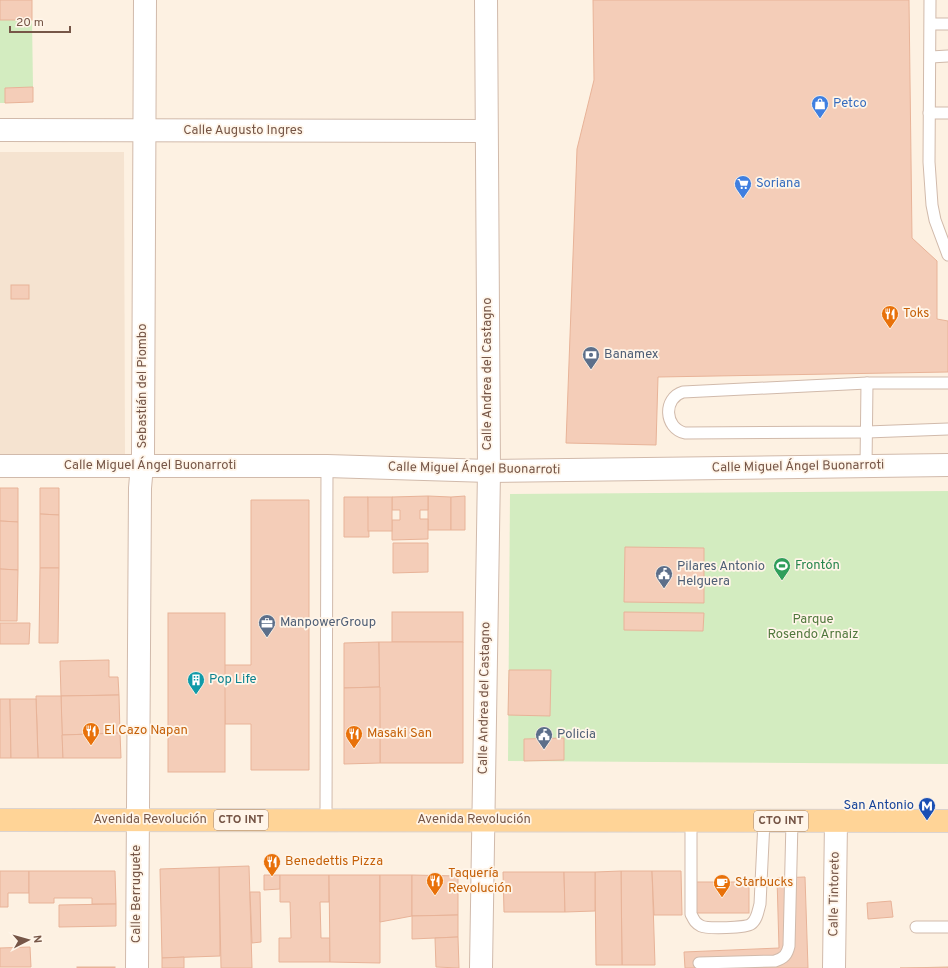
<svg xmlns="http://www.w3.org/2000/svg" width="948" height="968" viewBox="0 0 948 968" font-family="Overpass,sans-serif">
	<rect width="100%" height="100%" fill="#fdf1e2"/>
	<!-- residential -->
	<polygon fill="#f5e3d0" points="0,152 124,152 125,454 0,454"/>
	<!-- green -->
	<g fill="#d3ecc0">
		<polygon points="0,20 32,20 33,87 5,88 5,103 0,103"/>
		<polygon points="948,491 948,764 508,761 510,494"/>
	</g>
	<!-- building -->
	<g fill="#f4cdb8" stroke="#e8b398">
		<rect x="0" y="0" width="32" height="20"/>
		<polygon points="593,0 909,0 912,238 937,261 937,319 948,321 948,372 658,377 656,445 566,443 577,149 594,80"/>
		<polygon points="33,87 33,102 5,103 5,88"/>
		<rect x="11" y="285" width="18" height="14"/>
		<polygon points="0,488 18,488 18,522 0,521"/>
		<polygon points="40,488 59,488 59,515 40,514"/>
		<polygon points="428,496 451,497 451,530 428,530"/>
		<polygon points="428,496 428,510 420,510 420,519 428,519 428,539 392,540 392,520 400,520 400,510 392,510 392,497"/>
		<polygon points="465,496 465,530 451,530 451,497"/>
		<polygon points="344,497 368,497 369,537 344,537"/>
		<rect x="368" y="497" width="24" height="34"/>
		<polygon points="251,500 309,500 309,770 251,770 251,724 225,724 224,665 251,665"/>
		<polygon points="40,514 59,515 59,568 40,568"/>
		<polygon points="0,521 18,522 18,570 0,569"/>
		<polygon points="393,543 428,543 428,572 393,573"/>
		<polygon points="625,547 704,548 704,603 624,602"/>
		<polygon points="40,568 59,568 58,643 39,643"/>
		<polygon points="0,569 18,570 17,621 0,621"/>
		<rect x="392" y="612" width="71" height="30"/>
		<polygon points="624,612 704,613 703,631 624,630"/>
		<rect x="168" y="613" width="57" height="159"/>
		<polygon points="0,623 30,623 29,644 0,644"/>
		<polygon points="379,642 380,687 344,688 344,643"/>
		<polygon points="379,642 463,642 463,763 380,763"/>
		<polygon points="109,660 109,677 118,677 119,695 61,696 60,661"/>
		<polygon points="509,670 551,670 550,716 508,715"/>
		<polygon points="380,687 380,763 344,764 344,688"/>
		<polygon points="119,695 120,733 62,735 61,696"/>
		<polygon points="36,696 61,696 63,758 38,758"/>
		<polygon points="0,699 10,699 11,758 0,758"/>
		<polygon points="10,699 36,699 38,758 11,758"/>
		<polygon points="120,733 121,758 63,758 62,735"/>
		<polygon points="564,738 564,760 524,761 524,739"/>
		<polygon points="249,866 252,968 221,968 219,867"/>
		<polygon points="219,867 220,956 162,958 160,869"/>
		<polygon points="0,871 29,871 29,893 8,893 8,907 0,907"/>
		<polygon points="29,871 115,871 116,904 92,904 92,898 54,898 54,903 29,903"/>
		<polygon points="621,871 652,871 655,965 622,965"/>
		<polygon points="621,871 622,965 596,965 595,872"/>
		<polygon points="652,871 681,871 682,915 654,915"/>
		<polygon points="503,872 564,872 565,912 504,912"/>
		<polygon points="564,872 595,872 595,911 565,912"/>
		<polygon points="264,875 280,875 280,889 264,890"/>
		<polygon points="280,875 329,875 329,902 320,902 321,938 330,938 330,962 279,962 279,938 291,938 290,902 280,902"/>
		<polygon points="329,875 380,875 380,963 330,962"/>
		<polygon points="380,875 412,875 412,916 380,922"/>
		<polygon points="412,875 458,876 458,915 412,916"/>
		<polygon points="805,877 808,968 685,968 684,952 779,948 777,878"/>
		<rect x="695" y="882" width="54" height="31"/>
		<polygon points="250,892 260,892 261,942 252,943"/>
		<polygon points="891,901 893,917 868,919 867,903"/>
		<polygon points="116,904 116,926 59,927 59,905"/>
		<polygon points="458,915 458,937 412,939 412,916"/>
		<polygon points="458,937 459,968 436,967 435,938"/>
		<polygon points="30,947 31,967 0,967 0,948"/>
		<polygon points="184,957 184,968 162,968 162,958"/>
		<rect x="77" y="967" width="38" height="1"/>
		<polygon points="948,967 948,968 900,968 906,968"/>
	</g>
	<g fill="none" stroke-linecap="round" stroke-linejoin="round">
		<defs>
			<g id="service">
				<polyline points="930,0 929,162 932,205 935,220 948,255"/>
				<polyline points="931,24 948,24"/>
				<polyline points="931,57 948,56"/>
				<polyline points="929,113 948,113"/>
				<path d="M 948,383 L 867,383 L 683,392 C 663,398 664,428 685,433 L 867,432 L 948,429"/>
				<polyline points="866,466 867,383"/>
				<polyline points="326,820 327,466"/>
				<path d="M 691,821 L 691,914 C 694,920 695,923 701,926 C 707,929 746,928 751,924 C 757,920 758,911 760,904 L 764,821"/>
				<polyline points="916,927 948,927"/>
				<path d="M 699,963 L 775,961 C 784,958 787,955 789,946 L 792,821"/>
			</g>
			<g id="minor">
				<polyline points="0,130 486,131"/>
				<polyline points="0,466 327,466 489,471 948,465"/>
				<polyline points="137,968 140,488 143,454 145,0"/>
				<polyline points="481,968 489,471 486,0"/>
				<polyline points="834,968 836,821"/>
			</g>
			<polyline id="primary" points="0,820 948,821"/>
		</defs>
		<!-- service casing -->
		<use href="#service" stroke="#d1baab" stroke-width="13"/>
		<!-- minor casing -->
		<use href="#minor" stroke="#d1baab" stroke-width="24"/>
		<!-- primary casing -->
		<use href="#primary" stroke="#dbd3cf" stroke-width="24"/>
		<!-- service -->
		<use href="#service" stroke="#fff" stroke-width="11"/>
		<!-- minor -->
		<use href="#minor" stroke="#fff" stroke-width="22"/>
		<!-- primary -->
		<use href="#primary" stroke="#ffd497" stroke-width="22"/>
	</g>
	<!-- icons -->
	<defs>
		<symbol id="shop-pin" viewBox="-11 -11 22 30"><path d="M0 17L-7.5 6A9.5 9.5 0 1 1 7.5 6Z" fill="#3f7fe0" stroke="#fff5e9"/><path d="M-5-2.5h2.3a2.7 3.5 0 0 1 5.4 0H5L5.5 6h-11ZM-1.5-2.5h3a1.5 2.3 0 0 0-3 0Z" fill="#fff"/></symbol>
		<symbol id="supermarket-pin" viewBox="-11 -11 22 30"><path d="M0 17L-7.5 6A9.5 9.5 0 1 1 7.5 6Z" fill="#3f7fe0" stroke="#fff5e9"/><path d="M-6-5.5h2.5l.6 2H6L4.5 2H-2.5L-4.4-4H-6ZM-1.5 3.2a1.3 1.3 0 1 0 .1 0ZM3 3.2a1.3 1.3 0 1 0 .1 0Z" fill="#fff"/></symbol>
		<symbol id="restaurant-pin" viewBox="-11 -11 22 30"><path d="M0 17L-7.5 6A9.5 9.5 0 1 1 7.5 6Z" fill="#e8710a" stroke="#fff5e9"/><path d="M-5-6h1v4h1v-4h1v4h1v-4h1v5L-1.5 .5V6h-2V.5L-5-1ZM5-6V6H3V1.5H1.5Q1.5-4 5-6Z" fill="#fff"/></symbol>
		<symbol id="bank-pin" viewBox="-11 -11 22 30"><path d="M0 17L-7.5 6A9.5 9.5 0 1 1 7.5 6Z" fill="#5c6f8a" stroke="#fff5e9"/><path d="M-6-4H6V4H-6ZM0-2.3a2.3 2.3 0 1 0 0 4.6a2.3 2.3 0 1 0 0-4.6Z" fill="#fff"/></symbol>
		<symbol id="stadium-pin" viewBox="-11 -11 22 30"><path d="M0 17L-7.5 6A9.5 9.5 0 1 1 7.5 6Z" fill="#2e9e5b" stroke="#fff5e9"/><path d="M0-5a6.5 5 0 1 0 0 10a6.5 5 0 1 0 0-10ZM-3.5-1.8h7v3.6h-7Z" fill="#fff"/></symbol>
		<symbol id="civic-pin" viewBox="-11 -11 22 30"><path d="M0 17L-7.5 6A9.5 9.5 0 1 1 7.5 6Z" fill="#5c6f8a" stroke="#fff5e9"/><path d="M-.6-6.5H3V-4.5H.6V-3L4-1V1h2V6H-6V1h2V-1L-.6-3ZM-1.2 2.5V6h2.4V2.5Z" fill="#fff"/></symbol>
		<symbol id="office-pin" viewBox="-11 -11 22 30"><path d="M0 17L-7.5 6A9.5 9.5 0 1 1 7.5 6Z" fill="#5c6f8a" stroke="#fff5e9"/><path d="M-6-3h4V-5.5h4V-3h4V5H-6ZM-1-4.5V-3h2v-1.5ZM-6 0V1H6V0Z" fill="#fff"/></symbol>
		<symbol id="building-pin" viewBox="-11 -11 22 30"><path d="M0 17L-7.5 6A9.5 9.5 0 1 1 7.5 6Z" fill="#0f9aa8" stroke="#fff5e9"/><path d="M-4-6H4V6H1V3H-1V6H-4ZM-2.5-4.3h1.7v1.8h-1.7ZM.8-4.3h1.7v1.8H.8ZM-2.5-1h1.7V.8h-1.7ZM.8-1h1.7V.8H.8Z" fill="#fff"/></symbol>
		<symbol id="metro-pin" viewBox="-11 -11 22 30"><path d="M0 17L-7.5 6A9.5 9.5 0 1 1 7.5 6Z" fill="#1a4fb4" stroke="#fff5e9"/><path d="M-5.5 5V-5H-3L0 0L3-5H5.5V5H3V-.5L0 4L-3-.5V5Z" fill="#fff"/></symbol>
		<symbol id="cafe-pin" viewBox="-11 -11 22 30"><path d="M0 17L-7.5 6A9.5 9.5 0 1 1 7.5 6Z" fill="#e8710a" stroke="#fff5e9"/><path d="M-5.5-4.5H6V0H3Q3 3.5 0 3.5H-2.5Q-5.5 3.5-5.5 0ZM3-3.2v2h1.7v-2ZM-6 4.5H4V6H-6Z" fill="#fff"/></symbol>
	</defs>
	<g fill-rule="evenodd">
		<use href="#shop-pin" x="810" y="94" width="20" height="27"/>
		<use href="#supermarket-pin" x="733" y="174" width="20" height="27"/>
		<use href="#restaurant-pin" x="880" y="304" width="20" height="27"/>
		<use href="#bank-pin" x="581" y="345" width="20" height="27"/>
		<use href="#stadium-pin" x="772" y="556" width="20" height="27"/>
		<use href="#civic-pin" x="654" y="564" width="20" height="27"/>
		<use href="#office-pin" x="257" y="613" width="20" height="27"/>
		<use href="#building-pin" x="186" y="670" width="20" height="27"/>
		<use href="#restaurant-pin" x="81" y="721" width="20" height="27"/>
		<use href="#restaurant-pin" x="344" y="724" width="20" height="27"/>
		<use href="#civic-pin" x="534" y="725" width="20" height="27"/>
		<use href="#metro-pin" x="917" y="796" width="20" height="27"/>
		<use href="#restaurant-pin" x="262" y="852" width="20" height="27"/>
		<use href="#restaurant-pin" x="425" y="871" width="20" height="27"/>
		<use href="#cafe-pin" x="712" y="873" width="20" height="27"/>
	</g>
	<g text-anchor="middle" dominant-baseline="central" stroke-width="3.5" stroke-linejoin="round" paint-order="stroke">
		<!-- shield labels -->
		<g fill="#fff5e9" stroke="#9f8678" stroke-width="1">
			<rect x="214" y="810" width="54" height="20" rx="3"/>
			<rect x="754" y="811" width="54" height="20" rx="3"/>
		</g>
		<g font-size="12" font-weight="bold" fill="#765647">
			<text x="241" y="820">CTO INT</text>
			<text x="781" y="821">CTO INT</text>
		</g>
		<!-- shop labels -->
		<g font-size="13" fill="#366cbe" stroke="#fff5e9" text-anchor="start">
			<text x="833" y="104">Petco</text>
			<text x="756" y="184">Soriana</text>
		</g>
		<!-- street labels -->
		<g font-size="13" fill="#765647" stroke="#fff5e9">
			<text x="243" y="131">Calle Augusto Ingres</text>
			<text transform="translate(488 374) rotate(-90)">Calle Andrea del Castagno</text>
			<text transform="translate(143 386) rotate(-90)">Sebastián del Piombo</text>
			<text x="150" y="466">Calle Miguel Ángel Buonarroti</text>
			<text transform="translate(798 467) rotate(-1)">Calle Miguel Ángel Buonarroti</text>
			<text transform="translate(474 469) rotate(1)">Calle Miguel Ángel Buonarroti</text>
			<text transform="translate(485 698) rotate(-89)">Calle Andrea del Castagno</text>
			<text x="150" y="820">Avenida Revolución</text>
			<text x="474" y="820">Avenida Revolución</text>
			<text transform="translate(137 894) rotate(-90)">Calle Berruguete</text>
			<text transform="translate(835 894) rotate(-89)">Calle Tintoreto</text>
		</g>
		<!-- food labels -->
		<g font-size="13" fill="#c56008" stroke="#fff5e9" text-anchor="start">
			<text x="903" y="314">Toks</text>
			<text x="104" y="731">El Cazo Napan</text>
			<text x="367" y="734">Masaki San</text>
			<text x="285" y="862">Benedettis Pizza</text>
			<text x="448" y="874">Taquería<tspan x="448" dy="15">Revolución</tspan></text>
			<text x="735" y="883">Starbucks</text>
		</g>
		<!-- service labels -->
		<g font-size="13" fill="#4e5e75" stroke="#fff5e9" text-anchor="start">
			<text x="604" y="355">Banamex</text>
			<text x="677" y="567">Pilares Antonio<tspan x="677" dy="15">Helguera</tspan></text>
			<text x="280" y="623">ManpowerGroup</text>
			<text x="557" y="735">Policia</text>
		</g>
		<!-- leisure labels -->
		<g font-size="13" fill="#27864d" stroke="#fff5e9" text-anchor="start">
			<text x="795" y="566">Frontón</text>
		</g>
		<!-- park labels -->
		<g font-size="13" fill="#50773c" stroke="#fff5e9">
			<text x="813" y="620">Parque<tspan x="813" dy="15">Rosendo Arnaiz</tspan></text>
		</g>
		<!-- culture labels -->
		<g font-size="13" fill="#0d838f" stroke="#fff5e9" text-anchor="start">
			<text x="209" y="680">Pop Life</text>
		</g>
		<!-- transit labels -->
		<g font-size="13" fill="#164399" stroke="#fff5e9" text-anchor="end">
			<text x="914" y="806">San Antonio</text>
		</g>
	</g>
	<!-- north arrow -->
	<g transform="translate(28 940) rotate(84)" stroke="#fff5e9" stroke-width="3" paint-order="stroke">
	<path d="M0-3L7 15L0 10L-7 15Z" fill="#765647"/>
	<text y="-6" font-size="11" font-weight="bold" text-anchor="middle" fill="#765647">N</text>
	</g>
	<!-- scale -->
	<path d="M10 26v6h60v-6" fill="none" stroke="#765647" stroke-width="2"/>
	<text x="16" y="26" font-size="12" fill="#765647" stroke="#fff5e9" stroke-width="3" paint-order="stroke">20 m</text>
</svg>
